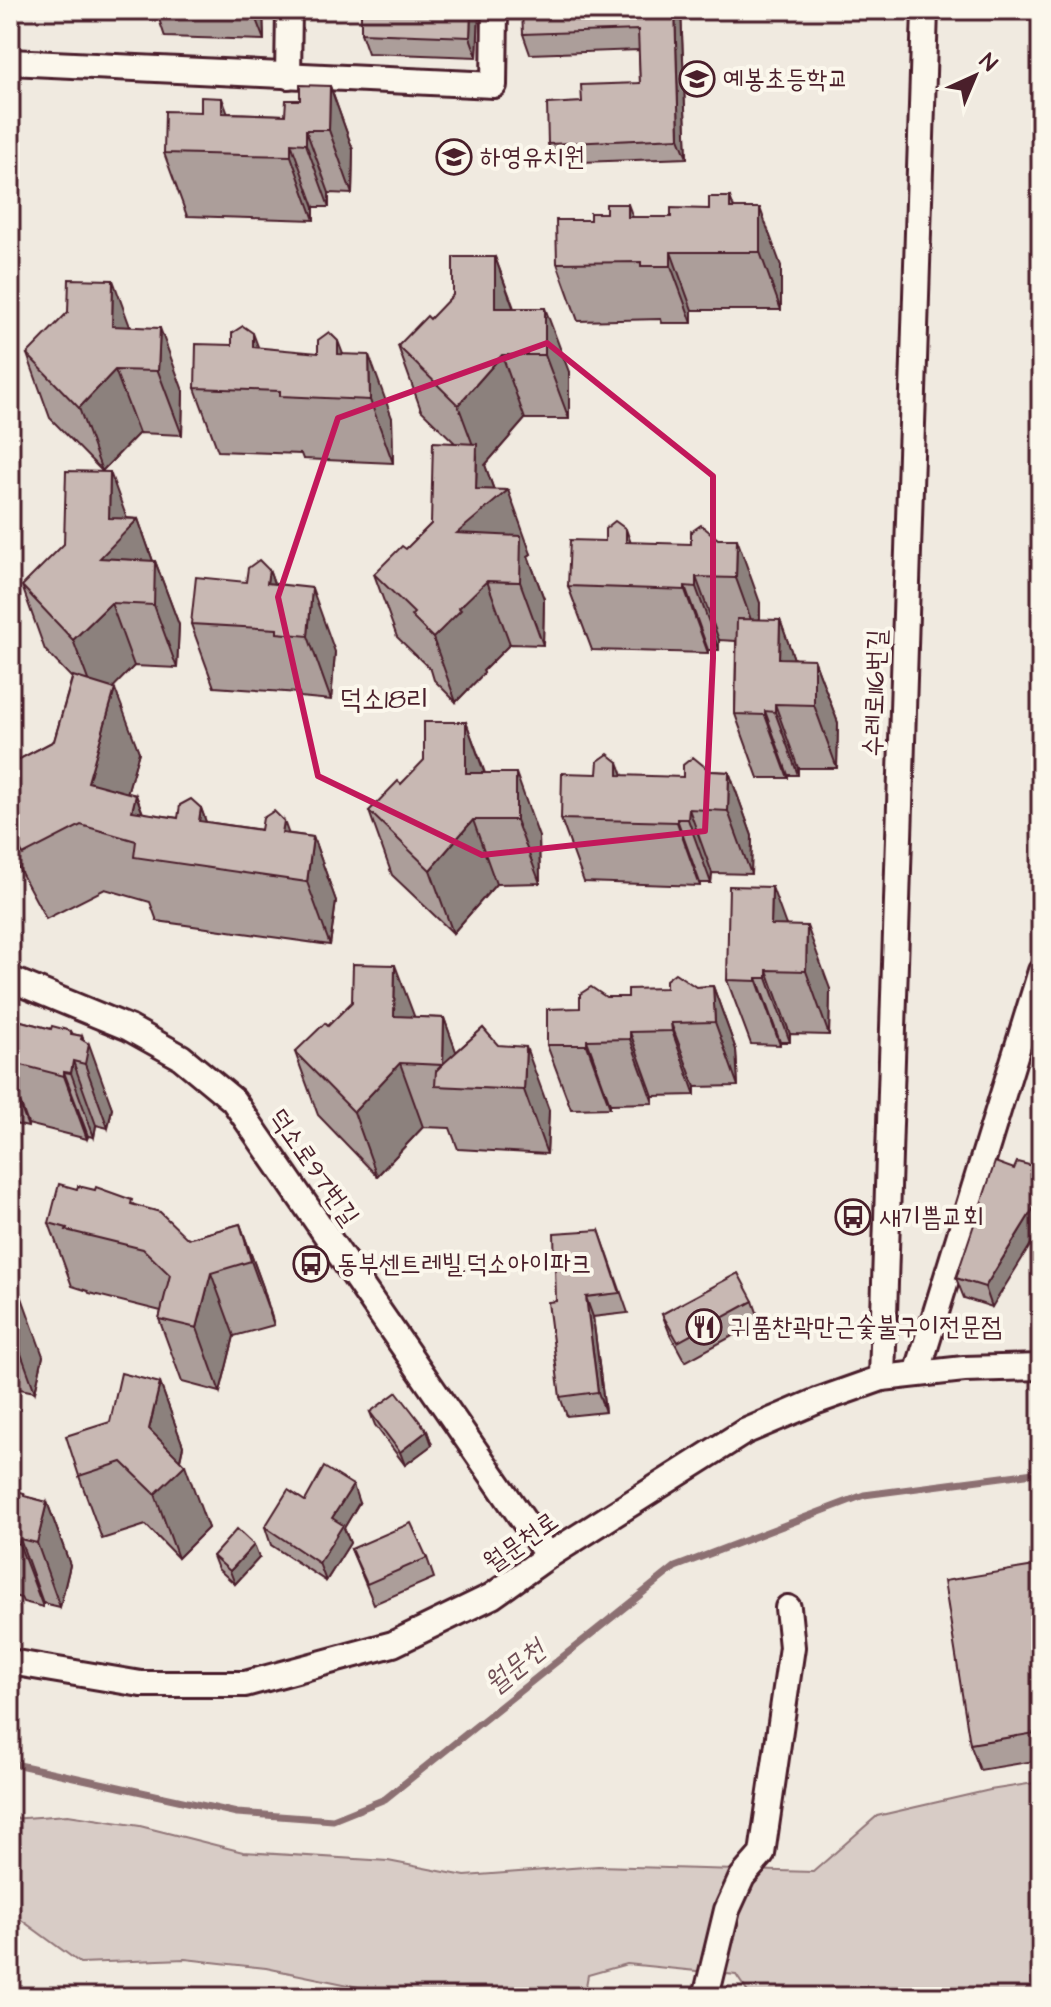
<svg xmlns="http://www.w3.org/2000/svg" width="1051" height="2007" viewBox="0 0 1051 2007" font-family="'Architects Daughter','Poor Story',sans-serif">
	<rect width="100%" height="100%" fill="#f0eae0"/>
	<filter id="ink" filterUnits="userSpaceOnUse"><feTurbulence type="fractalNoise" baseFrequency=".0125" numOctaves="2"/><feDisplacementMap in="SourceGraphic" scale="16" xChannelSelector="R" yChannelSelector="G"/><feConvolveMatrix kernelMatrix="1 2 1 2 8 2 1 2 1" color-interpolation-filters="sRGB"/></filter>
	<g filter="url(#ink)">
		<!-- green -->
		<polygon fill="#d8ccc6" stroke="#917678" stroke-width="2" points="1041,1782 1041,1997 751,1997 736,1975 627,1964 588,1975 584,1997 407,1997 266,1968 185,1959 80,1963 16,1916 10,1908 10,1819 68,1815 140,1826 243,1852 388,1861 465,1876 598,1866 813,1872 877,1816 990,1790"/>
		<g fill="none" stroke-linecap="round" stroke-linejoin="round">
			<!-- stream -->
			<polyline stroke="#8c6f72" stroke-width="7" points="10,1763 237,1813 333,1820 385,1799 675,1567 864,1495 1041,1472"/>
			<defs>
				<g id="minor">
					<polyline points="10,62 494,85 495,10"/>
					<polyline points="288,76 289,10"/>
					<polyline points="10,979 129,1028 181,1057 233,1100 548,1556"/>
					<polyline points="917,1374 1041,971"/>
					<polyline points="882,1378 925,10"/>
					<polyline points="10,1662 141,1684 245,1684 393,1644 492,1596 548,1556 744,1432 817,1401 882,1378 964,1369 1041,1367"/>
					<polyline points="706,1997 727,1910 742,1877 762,1854 792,1647 788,1608"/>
				</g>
			</defs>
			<!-- minor casing -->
			<use href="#minor" stroke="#4a1f2b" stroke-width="30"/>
			<!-- minor -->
			<use href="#minor" stroke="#fbf7ec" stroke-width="24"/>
		</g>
		<!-- wall -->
		<g fill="#ac9e9a" stroke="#4a1f2b" stroke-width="2">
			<polygon points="156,10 263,10 264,40 165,37"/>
			<polygon points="361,10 479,10 477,57 368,53 361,33"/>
			<polygon points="681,10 687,158 555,163 548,144 582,102 640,83 639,50 530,54 523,34"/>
			<polygon points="330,86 353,150 352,194 329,193 329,207 314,207 314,220 187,216 164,153 201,112 285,115 300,100"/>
			<polygon points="730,197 734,208 781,266 781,310 692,310 692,323 662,323 661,319 578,321 557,263 590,220 671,217 709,209"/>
			<polygon points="495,257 514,308 569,372 569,419 525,419 485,465 494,490 531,554 528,556 544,599 543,645 510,644 483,671 484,673 456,702 434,680 431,670 397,637 374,574 406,549 431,524 455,443 421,410 398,346 430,319"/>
			<polygon points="130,326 183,391 182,435 139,433 102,471 50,418 27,354"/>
			<polygon points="318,353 343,354 392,418 393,463 303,459 301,454 218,451 195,388"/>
			<polygon points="127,518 138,519 153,561 155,561 179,625 177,668 134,666 112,688 139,752 127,793 136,795 143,813 178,818 201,808 206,822 313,837 336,901 330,945 157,921 150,902 105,889 46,919 10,852 10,764 54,741 72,678 45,650 22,586"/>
			<polygon points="691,532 760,603 760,620 780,620 794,659 814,659 838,723 837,768 798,768 798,775 788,775 788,778 758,778 735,714 736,641 719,640 719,650 708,650 708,653 592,650 568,586 691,544"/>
			<polygon points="269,570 274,584 335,652 331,700 300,697 299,693 214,687 191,624 246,582"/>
			<polygon points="466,722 485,773 539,837 540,883 496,884 453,933 392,875 369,811 401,784"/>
			<polygon points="710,771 729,772 752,836 751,874 712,873 711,883 700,883 700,886 584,882 561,819 683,777"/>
			<polygon points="786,925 830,989 829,1035 790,1034 790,1042 780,1042 780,1045 751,1044 727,980"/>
			<polygon points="713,986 736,1050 738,1086 695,1087 695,1095 653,1096 653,1103 610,1104 610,1108 571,1109 547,1045 580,1008 628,997 696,987"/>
			<polygon points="414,1017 444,1018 456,1052 483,1028 549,1110 547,1154 458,1149 450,1128 423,1127 377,1176 318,1115 295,1052 328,1026"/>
			<polygon points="10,1018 51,1029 71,1031 73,1034 82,1036 112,1108 108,1128 96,1125 94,1137 88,1136 87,1139 28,1124 28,1127 10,1123"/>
			<polygon points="1014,1169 992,1307 964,1298 956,1278"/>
			<polygon points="133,1204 188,1239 240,1224 263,1287 274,1325 234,1336 220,1392 182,1382 159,1319 161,1311 89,1293 88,1291 72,1286 49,1223"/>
			<polygon points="599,1230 628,1313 593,1317 605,1412 567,1416 560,1397 556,1301"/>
			<polygon points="10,1288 43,1356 35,1392 10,1387"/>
			<polygon points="753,1301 760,1321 685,1362 670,1334 662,1314"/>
			<polygon points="160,1383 183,1446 180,1460 208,1528 178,1558 146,1525 102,1539 79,1476 110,1422"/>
			<polygon points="370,1412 427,1431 432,1445 405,1465 375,1425"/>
			<polygon points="10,1489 26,1497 47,1502 70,1565 60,1607 43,1603 43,1607 23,1602 21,1598 10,1595"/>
			<polygon points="305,1501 359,1503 344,1528 350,1543 326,1581 271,1545 265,1527"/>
			<polygon points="351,1549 427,1558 434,1578 374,1604"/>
			<polygon points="213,1556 259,1558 235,1584 218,1569"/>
			<polygon points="1041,1565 1041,1760 980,1770 970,1744"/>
		</g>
		<!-- shaded-wall -->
		<g fill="#8c817d" stroke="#4a1f2b" stroke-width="2">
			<polygon points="254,10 263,10 264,40 254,14"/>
			<polygon points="471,10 479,10 477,57 470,37"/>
			<polygon points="675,10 681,10 687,158 679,138"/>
			<polygon points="330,86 353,150 352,194 329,130"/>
			<polygon points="222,98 243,155 222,113"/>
			<polygon points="306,130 329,193 329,207 306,144"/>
			<polygon points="291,143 314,207 314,220 291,156"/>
			<polygon points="628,204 649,261 628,217"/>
			<polygon points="760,208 781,266 781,310 760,252"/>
			<polygon points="671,252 692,310 692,323 671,266"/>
			<polygon points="495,257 518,321 495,308"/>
			<polygon points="113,280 136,343 112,326"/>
			<polygon points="545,308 569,372 569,419 545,355"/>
			<polygon points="160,328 183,391 182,435 158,371"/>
			<polygon points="253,333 274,390 253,347"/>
			<polygon points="338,341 360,399 338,354"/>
			<polygon points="369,355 392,418 393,463 370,400"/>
			<polygon points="502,355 525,419 485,465 497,499 508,490 531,554 528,556 544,599 543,645 520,582 487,581 510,644 483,671 484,673 456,702 433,638 457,533 476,489 477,456 458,405"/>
			<polygon points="115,370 139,433 102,471 79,408"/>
			<polygon points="110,472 130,527 138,519 155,567 155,561 179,625 177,668 154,605 100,558 109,518"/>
			<polygon points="626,529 647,589 626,542"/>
			<polygon points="737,539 760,603 759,642 736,578"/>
			<polygon points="269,570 292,633 267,583"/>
			<polygon points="696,577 719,640 719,650 696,587"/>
			<polygon points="685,586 708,650 708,653 685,590"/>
			<polygon points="312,588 335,652 331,700 308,636"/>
			<polygon points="111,603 134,666 97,704 73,640"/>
			<polygon points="780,620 803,684 779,658"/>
			<polygon points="814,659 838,723 837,768 814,705"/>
			<polygon points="115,689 139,752 115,835 88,782"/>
			<polygon points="775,704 798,768 798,775 775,712"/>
			<polygon points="765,711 788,775 788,778 765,715"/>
			<polygon points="466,722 489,786 466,773"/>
			<polygon points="618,762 640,821 618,775"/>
			<polygon points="729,772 752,836 751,874 728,811"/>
			<polygon points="516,773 539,837 540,883 516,820"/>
			<polygon points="136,795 159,859 132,811"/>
			<polygon points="201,808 223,870 199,821"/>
			<polygon points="689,809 712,873 711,883 688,819"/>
			<polygon points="677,819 700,883 700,886 677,822"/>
			<polygon points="473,820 496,884 453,933 430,870"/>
			<polygon points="284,821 306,882 282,833"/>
			<polygon points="313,837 336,901 330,945 307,882"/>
			<polygon points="772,887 795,950 771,925"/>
			<polygon points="807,926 830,989 829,1035 806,971"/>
			<polygon points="395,965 419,1029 394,1016"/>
			<polygon points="767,970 790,1034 790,1042 767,978"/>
			<polygon points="757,978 780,1042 780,1045 757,981"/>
			<polygon points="713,986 736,1050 738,1086 715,1022"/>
			<polygon points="444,1018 467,1082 443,1064"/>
			<polygon points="671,1023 695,1087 695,1095 672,1031"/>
			<polygon points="630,1032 653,1096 653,1103 630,1039"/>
			<polygon points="82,1036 87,1052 89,1044 112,1108 108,1128 85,1064 81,1039"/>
			<polygon points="587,1040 610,1104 610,1108 587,1045"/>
			<polygon points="526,1047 549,1110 547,1154 524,1090"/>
			<polygon points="73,1061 96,1125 94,1137 71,1073"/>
			<polygon points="400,1063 423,1127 377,1176 354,1112"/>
			<polygon points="64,1072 88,1136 87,1139 64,1076"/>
			<polygon points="10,1074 28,1124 28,1127 10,1079"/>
			<polygon points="1041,1196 1041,1228 992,1307 985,1287"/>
			<polygon points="240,1224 263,1287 274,1325 251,1261"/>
			<polygon points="211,1273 234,1336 220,1392 197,1328"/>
			<polygon points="20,1292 43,1356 35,1392 12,1329"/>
			<polygon points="586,1297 593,1317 605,1412 598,1392"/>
			<polygon points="160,1383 183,1446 177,1472 185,1465 208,1528 178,1558 155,1494 149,1429"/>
			<polygon points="427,1431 432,1445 405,1465 400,1452"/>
			<polygon points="353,1485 359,1503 344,1528 350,1543 326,1581 319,1563 332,1518"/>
			<polygon points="24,1493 39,1534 47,1502 70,1565 60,1607 37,1543 24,1496"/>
			<polygon points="20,1539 43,1603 43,1607 19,1544"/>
			<polygon points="254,1545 259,1558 235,1584 230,1571"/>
		</g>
		<!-- building -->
		<g fill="#c8b8b3" stroke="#4a1f2b" stroke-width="2">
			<polygon points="156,10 254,10 254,14 156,11"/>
			<polygon points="361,10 471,10 470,37 361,33"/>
			<polygon points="522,10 675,10 679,138 548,144 547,104 582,102 581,85 640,83 638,30 523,34"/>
			<polygon points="300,85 330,86 329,130 306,130 306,144 291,143 291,156 164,153 165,111 201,112 201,97 222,98 222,113 285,115 286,100 300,100"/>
			<polygon points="709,197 730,197 730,208 760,208 760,252 671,252 671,266 641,266 641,262 557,263 556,220 590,220 590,213 606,213 606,204 628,204 628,217 671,217 671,208 709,209"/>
			<polygon points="453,257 495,257 495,308 545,308 545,355 502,355 458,405 398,346 427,316 430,319 453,295"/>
			<polygon points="69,279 113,280 112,326 160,328 158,371 115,370 79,408 27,354 68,312"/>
			<polygon points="243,326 253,333 253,347 318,353 318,340 329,332 338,341 338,354 369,355 370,400 280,396 280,391 195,388 196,344 232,345 232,333"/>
			<polygon points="433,442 477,444 476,489 508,490 457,533 521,536 520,582 487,581 459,608 461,610 433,638 411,616 414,613 374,574 402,546 406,549 431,524"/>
			<polygon points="66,471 110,472 109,518 138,519 100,558 155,561 154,605 111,603 73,640 22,586 64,544"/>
			<polygon points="615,521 626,529 626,542 691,544 691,532 701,525 718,539 737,539 736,578 696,577 696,587 685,586 685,590 568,586 570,540 605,541 605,529"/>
			<polygon points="259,560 269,570 267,583 312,588 308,636 277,633 277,629 191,624 196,577 246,582 248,568"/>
			<polygon points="737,619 780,620 779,658 814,659 814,705 775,704 775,712 765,711 765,715 735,714"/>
			<polygon points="73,676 115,689 88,782 136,795 132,811 178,818 180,805 191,799 201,808 199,821 261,830 263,818 274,811 284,821 282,833 313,837 307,882 134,857 136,841 81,825 23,855 10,831 10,764 54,741"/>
			<polygon points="424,722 466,722 466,773 516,773 516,820 473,820 430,870 369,811 398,781 401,784 424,760"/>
			<polygon points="608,754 618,762 618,775 683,777 683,765 693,757 710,771 729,772 728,811 689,809 688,819 677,819 677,822 561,819 562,773 597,774 598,761"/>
			<polygon points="729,886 772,887 771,925 807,926 806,971 767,970 767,978 757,978 757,981 727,980"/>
			<polygon points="353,964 395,965 394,1016 444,1018 443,1064 483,1028 498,1045 526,1047 524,1090 435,1086 436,1071 442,1065 400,1063 354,1112 295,1052 325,1023 328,1026 352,1002"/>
			<polygon points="675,973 696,987 713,986 715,1022 671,1023 672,1031 630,1032 630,1039 587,1040 587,1045 547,1045 547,1009 580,1008 580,994 591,987 606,997 628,997 628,989 666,988 666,980"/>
			<polygon points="10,1018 51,1029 52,1026 71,1031 71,1034 82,1036 81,1039 89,1044 85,1064 73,1061 71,1073 64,1072 64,1076 10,1062"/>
			<polygon points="995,1162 1014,1169 1017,1162 1041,1168 1041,1196 985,1287 956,1278"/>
			<polygon points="59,1184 77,1189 78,1186 95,1190 96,1187 132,1200 131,1204 160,1212 188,1239 240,1224 251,1261 211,1273 197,1328 159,1319 170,1275 143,1249 66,1230 67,1228 49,1223"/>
			<polygon points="599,1230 620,1293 586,1297 598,1392 560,1397 548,1302 556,1301 554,1233"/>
			<polygon points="738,1273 753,1301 678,1342 662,1314"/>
			<polygon points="10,1288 20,1292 12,1329 10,1328"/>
			<polygon points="121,1373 160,1383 149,1429 185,1465 155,1494 122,1462 79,1476 66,1436 110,1422"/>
			<polygon points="397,1392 427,1431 400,1452 370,1412"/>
			<polygon points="324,1467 353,1485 332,1518 343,1525 319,1563 265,1527 288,1490 305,1501"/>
			<polygon points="10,1489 24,1493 24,1496 47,1502 37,1543 20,1539 19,1544 10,1541"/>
			<polygon points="411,1523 427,1558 367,1584 351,1549"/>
			<polygon points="237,1529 254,1545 230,1571 213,1556"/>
			<polygon points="1041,1565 1041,1732 970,1744 944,1581"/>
		</g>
	</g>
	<!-- marked area -->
	<path fill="none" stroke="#c2185b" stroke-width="6" stroke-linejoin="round" d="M 547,343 L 713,476 L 713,658 L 705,831 L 482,855 L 318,776 L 278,597 L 338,418 Z"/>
	<!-- icons -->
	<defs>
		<symbol id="school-ring" viewBox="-11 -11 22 22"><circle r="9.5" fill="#fbf7ec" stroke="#4a1f2b" stroke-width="1.5"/><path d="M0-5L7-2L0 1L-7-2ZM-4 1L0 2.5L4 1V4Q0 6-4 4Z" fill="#4a1f2b"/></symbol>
		<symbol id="bus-ring" viewBox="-11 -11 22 22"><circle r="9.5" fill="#fbf7ec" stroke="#4a1f2b" stroke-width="1.5"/><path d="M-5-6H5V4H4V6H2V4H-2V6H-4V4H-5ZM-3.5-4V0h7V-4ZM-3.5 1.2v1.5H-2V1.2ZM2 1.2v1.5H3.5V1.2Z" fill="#4a1f2b"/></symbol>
		<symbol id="restaurant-ring" viewBox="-11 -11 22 22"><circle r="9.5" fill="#fbf7ec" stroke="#4a1f2b" stroke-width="1.5"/><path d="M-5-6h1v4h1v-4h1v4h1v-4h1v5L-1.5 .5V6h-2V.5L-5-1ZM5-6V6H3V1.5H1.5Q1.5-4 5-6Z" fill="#4a1f2b"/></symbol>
	</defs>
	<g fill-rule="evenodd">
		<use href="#school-ring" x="677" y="59" width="40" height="40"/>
		<use href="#school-ring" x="434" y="137" width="40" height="40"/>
		<use href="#bus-ring" x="833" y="1197" width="40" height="40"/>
		<use href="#bus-ring" x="291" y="1244" width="40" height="40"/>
		<use href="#restaurant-ring" x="684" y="1307" width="40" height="40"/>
	</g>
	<g text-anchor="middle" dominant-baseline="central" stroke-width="8" stroke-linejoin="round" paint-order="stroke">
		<!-- poi labels -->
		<g font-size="26" fill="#4a1f2b" stroke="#fbf7ec" text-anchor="start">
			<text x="723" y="79">예봉초등학교</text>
			<text x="480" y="157">하영유치원</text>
			<text x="879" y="1217">새기쁨교회</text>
			<text x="337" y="1264">동부센트레빌.덕소아이파크</text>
			<text x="730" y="1327">귀품찬곽만근숯불구이전문점</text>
		</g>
		<!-- street labels -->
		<g font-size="26" fill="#4a1f2b" stroke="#fbf7ec">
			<text transform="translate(875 693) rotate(-88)">수레로116번길</text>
			<text transform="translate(314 1167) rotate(55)">덕소로97번길</text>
			<text transform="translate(521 1542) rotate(-35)">월문천로</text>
		</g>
		<!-- neighbourhood labels -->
		<g font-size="28" fill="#4a1f2b" stroke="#fbf7ec">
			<text x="384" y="699">덕소18리</text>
		</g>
		<!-- water labels -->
		<g font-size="28" font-style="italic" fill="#704e55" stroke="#fbf7ec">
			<text transform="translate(515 1667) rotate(-39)">월문천</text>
		</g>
	</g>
	<!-- margin -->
	<rect width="1051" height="2007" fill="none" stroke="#fbf7ec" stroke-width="40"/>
	<rect x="20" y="20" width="1011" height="1967" fill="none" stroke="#4a1f2b" stroke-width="3" filter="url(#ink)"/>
	<!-- north arrow -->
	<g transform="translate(975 76) rotate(44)" stroke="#fbf7ec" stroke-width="6" paint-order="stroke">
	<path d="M0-6L14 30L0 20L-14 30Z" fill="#4a1f2b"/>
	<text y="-12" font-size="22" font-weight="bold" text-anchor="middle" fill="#4a1f2b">N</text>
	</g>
</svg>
